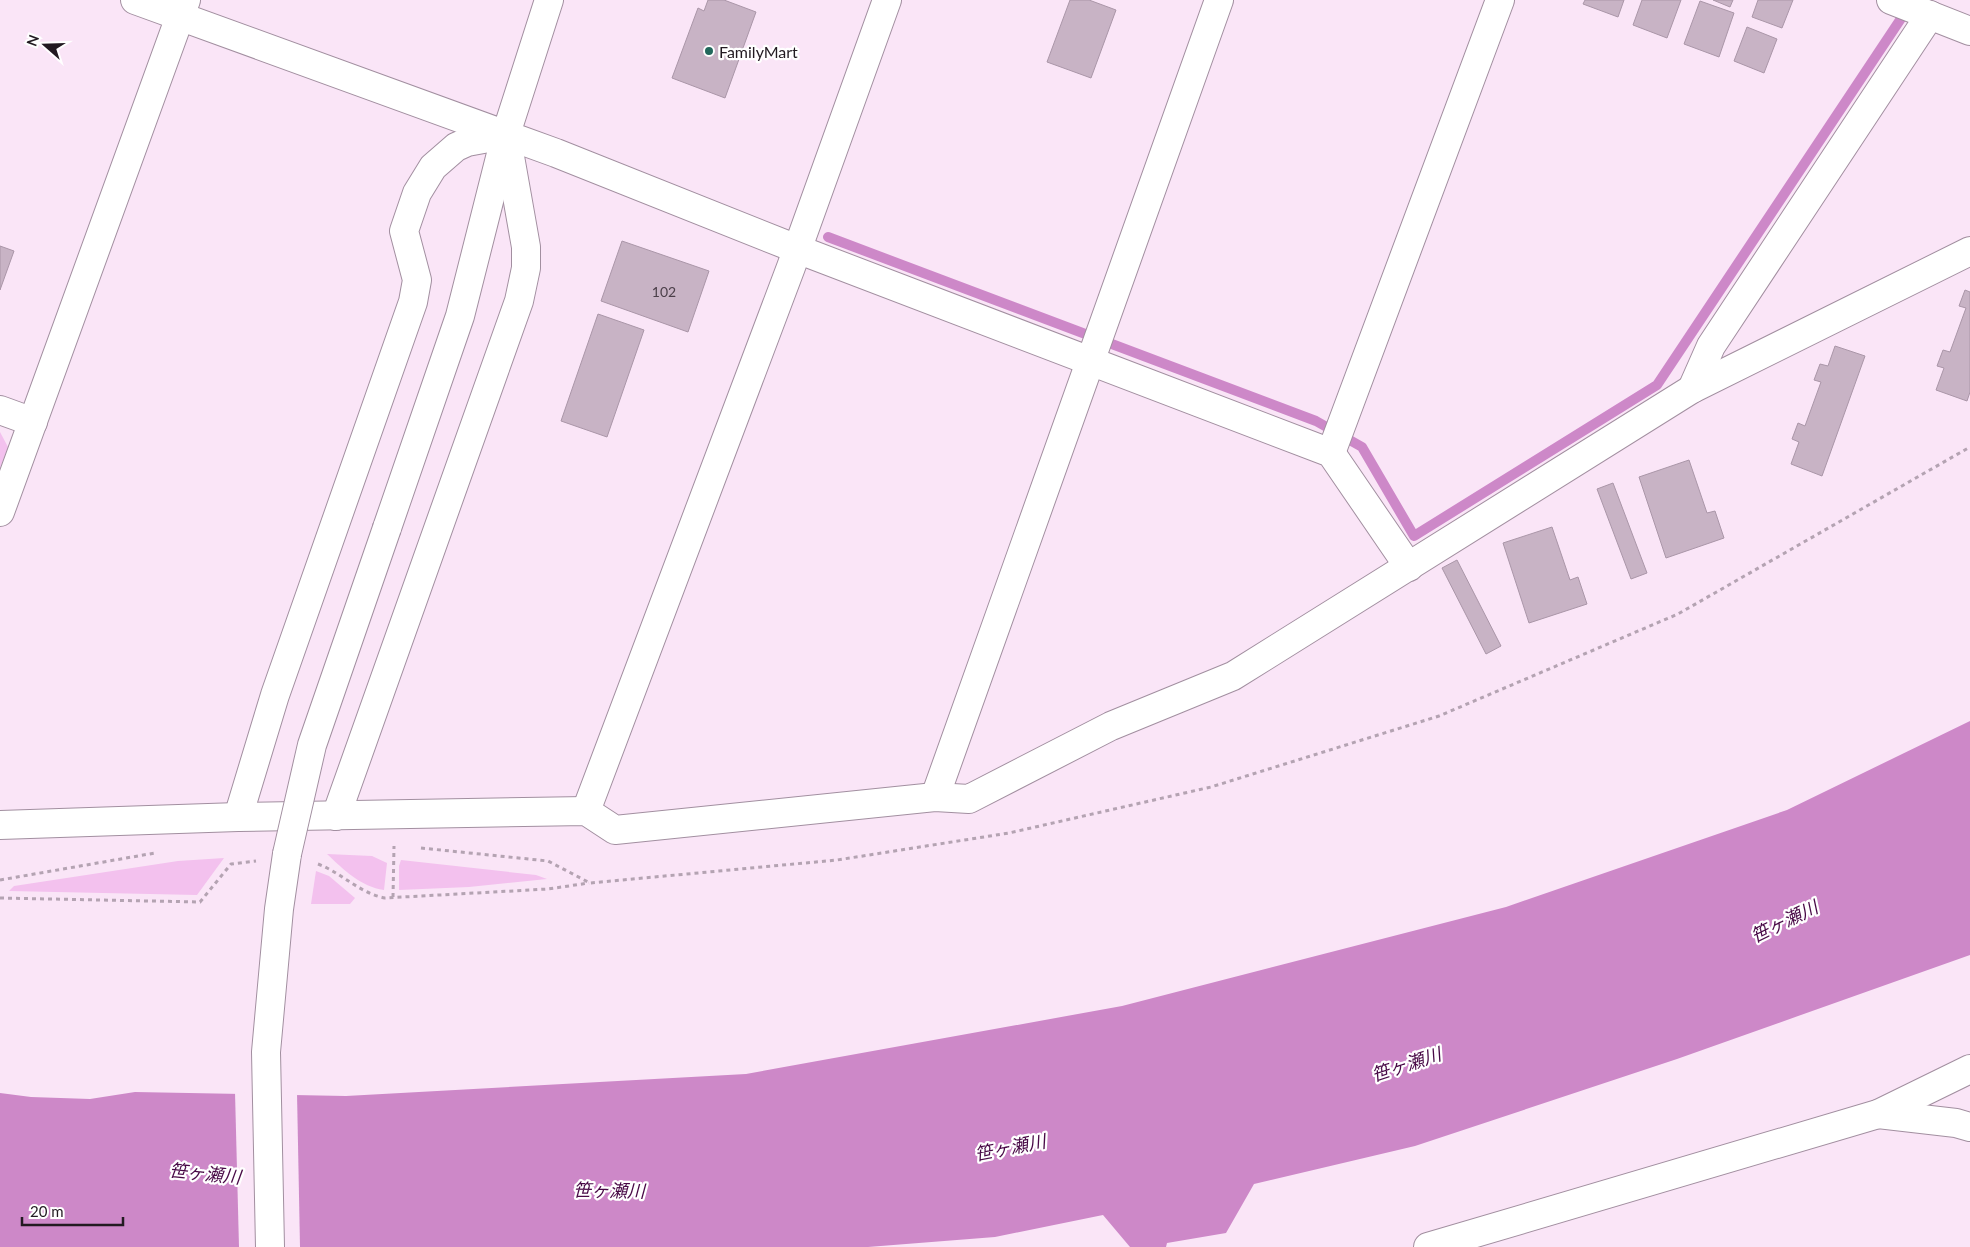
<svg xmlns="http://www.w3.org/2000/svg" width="1970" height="1247" viewBox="0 0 1970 1247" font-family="Lato,'Noto Sans JP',sans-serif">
	<rect width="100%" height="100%" fill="#fae5f7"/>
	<!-- green -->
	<g fill="#f3c1ee">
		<polygon points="0,432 8,447 0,468"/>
		<path d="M 327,854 L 372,856 L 387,863 L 384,890 C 361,887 343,869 327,854 Z"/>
		<polygon points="224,858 197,895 9,891 14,886 178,861"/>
		<polygon points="401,860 536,875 547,879 469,887 399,890 399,866"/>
		<polygon points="316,871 329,876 355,898 350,904 311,904"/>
	</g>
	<!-- water -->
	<polygon fill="#cd88c8" points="1970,721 1970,955 1677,1059 1415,1146 1254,1184 1226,1233 1167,1243 1166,1247 1130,1247 1103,1215 995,1237 868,1247 0,1247 0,1093 31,1097 90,1099 135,1092 346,1096 746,1074 1122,1006 1506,907 1787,810"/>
	<!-- pier -->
	<polygon fill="#fae5f7" points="235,1092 297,1093 300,1247 239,1247"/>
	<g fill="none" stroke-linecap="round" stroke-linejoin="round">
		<!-- stream -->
		<polyline stroke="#cd88c8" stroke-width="10" points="828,237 1316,421 1362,447 1414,536 1657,385 1908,8"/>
	</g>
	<!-- building -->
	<g fill="#c8b3c5" stroke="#aa96a8">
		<polygon points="708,0 724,0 756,12 725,98 672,78 698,8 704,11"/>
		<polygon points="1070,0 1089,0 1116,10 1091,78 1047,62"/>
		<polygon points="1585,0 1624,0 1618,17 1583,4"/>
		<polygon points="1642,0 1681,0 1667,38 1633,25"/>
		<polygon points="1713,0 1733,0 1730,7"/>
		<polygon points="1758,0 1793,0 1782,28 1752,17"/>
		<polygon points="1700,1 1734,13 1719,57 1684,44"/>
		<polygon points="1747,27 1777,39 1764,73 1734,61"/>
		<polygon points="622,241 709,271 688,332 601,301"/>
		<polygon points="0,246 14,251 0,290"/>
		<polygon points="1965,290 1970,292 1970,392 1967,401 1936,390 1944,368 1937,366 1943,350 1950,352 1966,308 1959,306"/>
		<polygon points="598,314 644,330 607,437 561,421"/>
		<polygon points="1835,346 1865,356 1822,476 1791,464 1799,442 1792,439 1798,423 1805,426 1821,382 1814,380 1820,364 1828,366"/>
		<polygon points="1689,460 1707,513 1715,511 1724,538 1666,558 1639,477"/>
		<polygon points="1613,483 1647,573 1631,579 1597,489"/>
		<polygon points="1552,527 1570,580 1578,577 1587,604 1529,623 1503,543"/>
		<polygon points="1457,560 1501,646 1486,654 1442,568"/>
	</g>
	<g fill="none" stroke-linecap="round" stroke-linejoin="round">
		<defs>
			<g id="minor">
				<polyline points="135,0 556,153 797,249 1331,453 1409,567"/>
				<polyline points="1891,0 1970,31"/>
				<polyline points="1692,389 1711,346 1930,15"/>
				<polyline points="0,410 33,422"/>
				<polyline points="1331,453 1500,0"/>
				<polyline points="0,512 186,0"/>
				<polyline points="387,528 460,316 506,134 549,0"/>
				<polyline points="935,797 1219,0"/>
				<polyline points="586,811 791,267 887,0"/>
				<polyline points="336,816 519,301 526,268 526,247 506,134"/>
				<polyline points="238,817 275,695 413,302 417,280 404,231 417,193 433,167 456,147 467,142 505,135"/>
				<polyline points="0,825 238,817 586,811 615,830 935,797 969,799 1111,726 1233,676 1692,389 1970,251"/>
				<polyline points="1878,1114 1956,1123 1970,1127"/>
				<polyline points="270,1247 266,1052 279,909 287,854"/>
				<polyline points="1428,1247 1878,1114 1970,1069"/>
			</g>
		</defs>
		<!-- minor casing -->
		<use href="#minor" stroke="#a28fa0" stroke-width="30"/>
		<!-- path -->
		<g stroke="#b4a3b2" stroke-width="3" stroke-dasharray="4 4" stroke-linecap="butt">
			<polyline points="421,848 548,861 590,883 837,860 1009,833 1211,787 1439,716 1678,614 1970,447"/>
			<path d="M 318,864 C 342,873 359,893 385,898 L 548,889 L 589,883"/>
			<polyline points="0,880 155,853"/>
			<polyline points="393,897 394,846"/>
			<polyline points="0,898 200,902 231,864 256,861"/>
		</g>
		<!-- minor -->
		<use href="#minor" stroke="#fff" stroke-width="28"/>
		<defs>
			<polyline id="minor-bridge" points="287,854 312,745 387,528"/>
		</defs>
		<!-- minor-bridge casing -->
		<use href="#minor-bridge" stroke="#a28fa0" stroke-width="30" stroke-linecap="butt"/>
		<!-- minor-bridge -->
		<use href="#minor-bridge" stroke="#fff" stroke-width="28"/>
	</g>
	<!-- markers -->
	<circle fill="#22685c" stroke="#fff" stroke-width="2" cx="709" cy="51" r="5"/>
	<g text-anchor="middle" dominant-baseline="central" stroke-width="4.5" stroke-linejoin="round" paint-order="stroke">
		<!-- number labels -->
		<g font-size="14" fill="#4c404a">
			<text x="664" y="291">102</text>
		</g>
		<!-- poi labels -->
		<g font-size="16" fill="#221a21" stroke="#fff" text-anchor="start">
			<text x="719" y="51">FamilyMart</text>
		</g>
		<!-- water labels -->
		<g font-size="18" font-style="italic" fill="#480946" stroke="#fff">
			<text transform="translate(1784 921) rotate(-26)">笹ヶ瀬川</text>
			<text transform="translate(1406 1064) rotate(-18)">笹ヶ瀬川</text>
			<text transform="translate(1010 1147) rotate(-11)">笹ヶ瀬川</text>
			<text transform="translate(205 1173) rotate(6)">笹ヶ瀬川</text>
			<text transform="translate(609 1190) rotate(1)">笹ヶ瀬川</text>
		</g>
	</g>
	<!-- north arrow -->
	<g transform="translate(45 45) rotate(290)" stroke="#ffffff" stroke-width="4" paint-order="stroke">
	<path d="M0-4L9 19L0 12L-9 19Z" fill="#221a21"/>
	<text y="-8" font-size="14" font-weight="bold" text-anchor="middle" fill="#221a21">N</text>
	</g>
	<!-- scale -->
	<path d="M22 1217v8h101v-8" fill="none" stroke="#221a21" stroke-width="2.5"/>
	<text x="30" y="1217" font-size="15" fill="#221a21" stroke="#ffffff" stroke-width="4" paint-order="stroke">20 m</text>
</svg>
